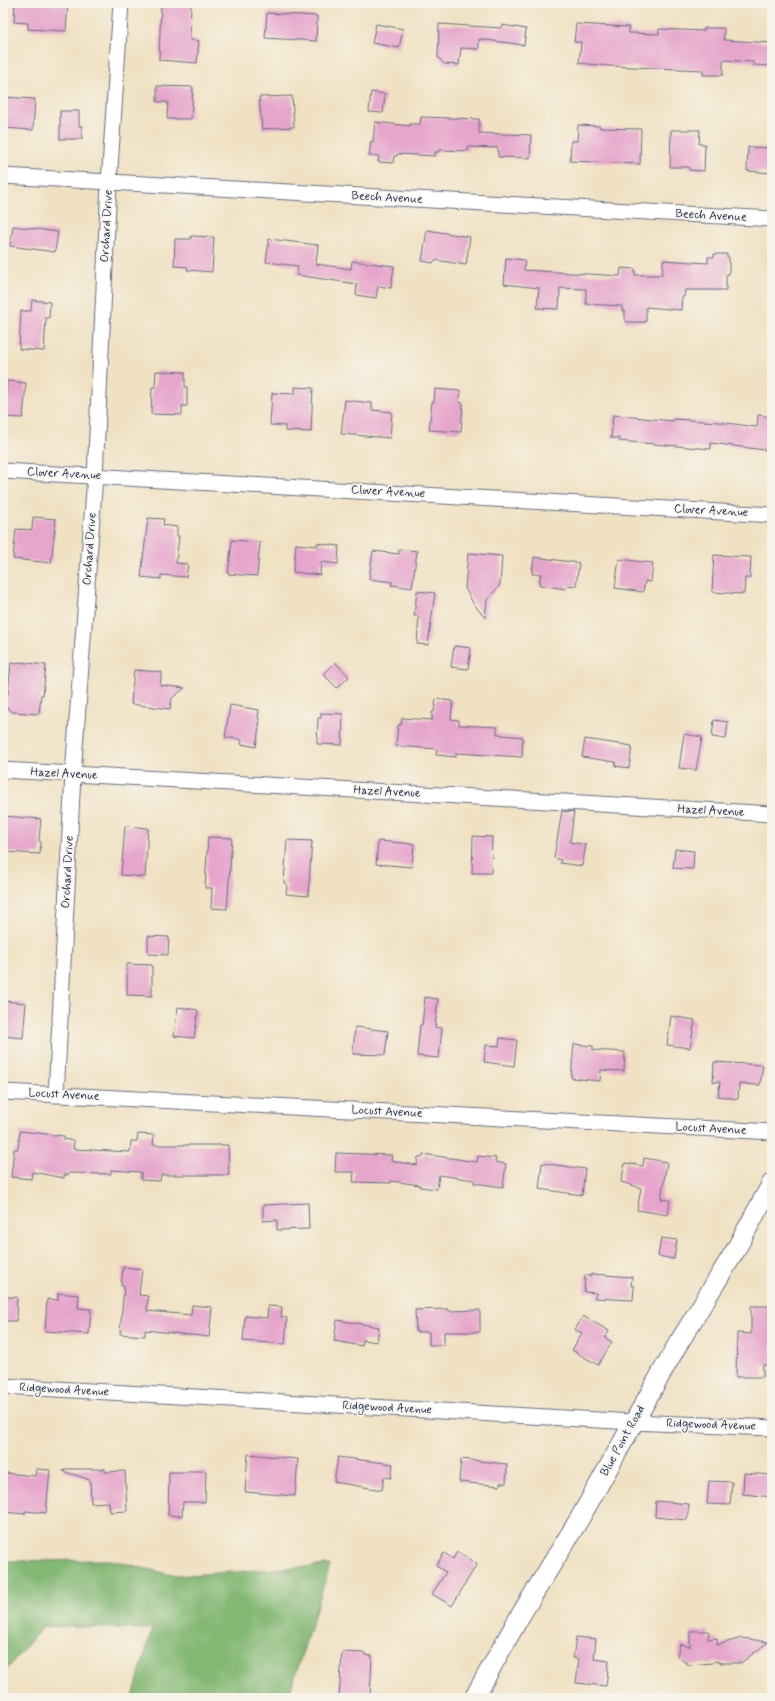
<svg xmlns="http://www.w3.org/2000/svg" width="775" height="1701" viewBox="0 0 775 1701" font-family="Mynerve,sans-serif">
	<rect width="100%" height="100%" fill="#f7f3e8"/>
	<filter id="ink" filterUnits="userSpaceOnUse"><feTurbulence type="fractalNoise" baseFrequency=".025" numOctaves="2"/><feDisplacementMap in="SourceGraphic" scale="8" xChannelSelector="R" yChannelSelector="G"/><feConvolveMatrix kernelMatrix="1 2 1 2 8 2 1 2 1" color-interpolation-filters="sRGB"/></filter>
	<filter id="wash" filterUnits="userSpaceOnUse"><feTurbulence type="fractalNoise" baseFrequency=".012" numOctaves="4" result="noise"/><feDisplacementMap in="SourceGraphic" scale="16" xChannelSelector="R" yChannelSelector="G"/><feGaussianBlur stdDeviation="0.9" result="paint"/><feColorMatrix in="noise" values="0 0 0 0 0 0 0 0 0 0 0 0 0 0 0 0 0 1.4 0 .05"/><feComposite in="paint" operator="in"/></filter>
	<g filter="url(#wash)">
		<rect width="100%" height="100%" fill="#f0e1c2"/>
		<!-- forest -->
		<polygon fill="#83b874" stroke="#4f7469" points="111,1560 176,1576 330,1565 288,1698 133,1697 152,1629 43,1626 3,1674 3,1561"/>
		<g id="blocks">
			<!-- building -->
			<g fill="#e6a6cc">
				<polygon points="15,3 68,3 66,31 28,29 28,23 14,22"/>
				<polygon points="161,3 191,3 190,40 199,41 197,63 159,60"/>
				<polygon points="267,13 317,16 316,41 265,38"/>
				<polygon points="376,24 403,29 399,48 372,43"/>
				<polygon points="439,24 501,28 502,25 526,29 524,45 479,39 479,49 461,48 459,65 444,64 438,57"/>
				<polygon points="576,24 629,27 629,33 659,34 659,29 704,31 704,28 724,28 724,40 772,43 772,66 753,65 753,62 723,60 723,75 703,75 703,70 609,66 579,63 581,42 574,42"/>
				<polygon points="157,86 193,87 191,119 167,119 168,102 157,102"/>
				<polygon points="371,92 385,94 383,113 369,112"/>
				<polygon points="292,96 294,127 262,129 259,97"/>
				<polygon points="3,97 35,99 33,130 3,128"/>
				<polygon points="60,111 79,111 79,126 82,126 82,139 60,139"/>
				<polygon points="421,117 479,119 479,133 531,135 530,158 498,157 498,148 468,147 468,151 439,150 439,152 435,152 435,156 397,154 397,156 394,156 393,163 378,162 379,156 369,156 371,141 373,142 375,122 410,126 410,124 420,124"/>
				<polygon points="578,125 600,126 600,128 641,129 640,164 570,161 571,141 577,141"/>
				<polygon points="671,130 700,130 699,144 705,144 704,171 689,170 689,167 670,167"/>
				<polygon points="748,147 772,148 772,173 747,171"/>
				<polygon points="13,226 58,232 55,252 10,246"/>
				<polygon points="427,230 470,237 466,265 435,260 433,263 422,261"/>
				<polygon points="191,236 214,237 212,272 187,270 188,267 174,266 175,239 191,239"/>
				<polygon points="269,239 318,245 316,264 351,269 352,261 394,266 391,288 378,286 376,298 356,295 357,284 296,275 298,266 266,262"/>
				<polygon points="714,254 727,254 727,257 729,257 729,274 726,275 726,290 685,290 684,297 682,297 681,310 646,307 646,322 625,322 625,311 622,311 622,306 586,304 586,289 560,288 559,309 537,308 539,288 504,284 506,258 525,260 524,270 620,276 621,268 635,269 635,275 662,275 663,260 708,263 708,257 714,257"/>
				<polygon points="32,300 50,302 49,318 46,318 44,351 19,349 21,311 31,311"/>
				<polygon points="156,371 185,372 185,387 187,387 187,406 182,406 182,415 151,414 152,387 155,387"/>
				<polygon points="7,381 26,383 23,418 3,417 3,392 6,393"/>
				<polygon points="295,387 313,388 311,432 285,431 285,426 270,425 272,393 295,394"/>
				<polygon points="435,389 461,391 459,402 463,403 461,432 429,430 432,402 434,402"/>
				<polygon points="345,400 372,403 372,410 392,412 390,438 341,434"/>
				<polygon points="613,415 673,421 673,419 719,422 757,427 758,415 772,417 772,451 711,443 711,449 619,441 619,438 611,438"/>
				<polygon points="33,517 56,519 51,563 13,559 16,529 32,530"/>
				<polygon points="148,518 164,519 163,525 177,527 177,536 179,536 176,563 188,564 186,577 161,575 161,579 141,577"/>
				<polygon points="232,540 260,542 257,576 228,574"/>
				<polygon points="317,543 339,546 338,564 321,562 320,575 293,572 296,544 317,546"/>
				<polygon points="399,549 417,551 412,588 391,585 392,582 369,579 373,551 399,554"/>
				<polygon points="468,553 502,556 500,585 487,600 485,618 473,603 465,588"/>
				<polygon points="714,555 751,557 750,578 745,578 744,594 712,592"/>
				<polygon points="534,557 579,563 576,586 567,585 566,589 539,585 541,574 532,574"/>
				<polygon points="619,559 653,563 651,582 645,581 643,592 615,588"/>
				<polygon points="417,591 435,593 428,645 417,644 419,616 414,616"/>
				<polygon points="454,646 471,648 468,669 451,667"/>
				<polygon points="18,662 46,665 43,695 41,695 39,714 12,712 3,705 3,693 8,694 11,663 17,664"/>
				<polygon points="335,662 349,677 337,688 323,674"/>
				<polygon points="134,670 162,672 160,685 185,688 172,698 170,709 131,704"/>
				<polygon points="436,699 453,701 451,719 459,720 459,725 497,727 497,734 501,734 501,735 523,737 522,757 456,753 456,757 436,755 437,749 396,746 398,725 401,725 402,718 432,720 432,712 434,712"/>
				<polygon points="230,705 259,710 258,719 260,719 256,747 241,744 242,740 225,737"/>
				<polygon points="321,713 343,714 342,745 317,744 318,718 321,718"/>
				<polygon points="714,720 728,722 726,739 712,737"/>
				<polygon points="684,734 702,737 696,770 679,768"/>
				<polygon points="585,739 632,746 629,768 615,766 616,762 582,757"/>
				<polygon points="562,811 574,812 570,842 586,845 582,866 560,863 561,860 554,858"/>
				<polygon points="3,816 41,819 39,839 41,844 40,854 3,852"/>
				<polygon points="125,826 148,828 145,877 121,875"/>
				<polygon points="473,836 492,837 491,873 472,873"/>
				<polygon points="208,837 232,838 227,909 211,908 212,888 205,888"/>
				<polygon points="287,840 312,841 308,896 286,894 287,884 284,883"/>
				<polygon points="378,841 414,844 412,867 376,864"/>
				<polygon points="675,849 694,851 693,869 673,868"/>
				<polygon points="148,936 169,937 168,955 148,954"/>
				<polygon points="127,964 152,965 152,996 127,995"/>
				<polygon points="425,997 438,999 435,1027 442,1028 439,1058 417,1056 420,1025 422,1025"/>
				<polygon points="4,1001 26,1003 23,1038 3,1036"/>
				<polygon points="178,1007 198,1010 194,1038 174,1036"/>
				<polygon points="671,1016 695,1020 690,1048 667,1045"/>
				<polygon points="355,1027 388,1031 385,1055 353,1054"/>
				<polygon points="500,1038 517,1040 514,1066 484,1062 486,1045 499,1046"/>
				<polygon points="574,1044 593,1046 593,1050 625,1052 624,1071 601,1070 600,1081 571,1078"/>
				<polygon points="714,1062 763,1065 760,1085 739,1084 738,1099 718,1096 720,1082 713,1082"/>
				<polygon points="20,1131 64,1136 64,1139 74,1141 73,1149 130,1152 131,1141 137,1141 138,1134 154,1135 153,1145 228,1145 229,1175 161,1175 160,1181 141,1180 141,1172 111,1170 111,1174 69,1173 68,1175 64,1175 64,1178 32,1172 31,1179 11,1177 14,1149 18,1149"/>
				<polygon points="336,1153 392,1155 391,1161 417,1165 418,1157 423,1157 423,1154 477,1162 478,1156 496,1158 495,1162 506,1164 503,1187 474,1183 474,1180 439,1175 437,1189 420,1187 420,1185 391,1181 391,1183 353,1182 354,1172 335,1172"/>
				<polygon points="644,1158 667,1162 661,1199 670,1200 668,1215 637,1210 641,1188 621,1182 625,1163 643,1166"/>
				<polygon points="542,1163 585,1169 582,1195 539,1189"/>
				<polygon points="308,1203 309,1229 277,1230 277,1220 263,1221 263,1205"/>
				<polygon points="661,1238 677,1240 674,1259 658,1256"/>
				<polygon points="123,1267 142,1269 139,1295 148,1296 147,1311 191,1315 192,1305 212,1307 209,1337 145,1330 145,1336 120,1334 124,1286 121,1286"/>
				<polygon points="591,1274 632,1277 631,1286 634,1286 633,1300 594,1298 597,1293 584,1292 585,1275 591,1276"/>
				<polygon points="58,1293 79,1295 78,1308 91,1309 89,1334 45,1331 47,1299 58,1300"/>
				<polygon points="3,1297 17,1297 16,1321 3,1321"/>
				<polygon points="268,1306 282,1307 281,1317 287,1318 285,1344 243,1341 245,1316 267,1318"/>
				<polygon points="751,1306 772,1306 772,1365 763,1365 763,1377 736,1377 737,1333 751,1334"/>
				<polygon points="448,1309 449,1311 480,1310 480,1332 444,1332 444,1345 429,1345 429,1332 416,1332 415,1310"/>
				<polygon points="583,1316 609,1331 605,1338 612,1342 598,1365 572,1350 582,1333 575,1330"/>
				<polygon points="337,1320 379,1327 377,1342 363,1340 362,1346 334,1341"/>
				<polygon points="248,1454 298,1459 295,1496 245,1492"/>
				<polygon points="338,1457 393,1464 391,1478 384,1477 382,1490 334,1482"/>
				<polygon points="461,1459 507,1464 506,1483 500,1483 500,1486 459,1482"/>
				<polygon points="36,1469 50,1470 46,1513 25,1511 25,1514 3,1512 6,1473 35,1476"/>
				<polygon points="64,1469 105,1469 105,1472 125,1471 127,1511 110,1512 109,1502 91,1503 90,1480 63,1471"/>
				<polygon points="188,1471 206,1471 205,1502 183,1502 182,1516 168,1515 169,1472 188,1472"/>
				<polygon points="744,1473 772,1475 772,1497 743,1494"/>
				<polygon points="709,1481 732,1482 730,1505 707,1504"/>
				<polygon points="656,1501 689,1504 687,1520 655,1517"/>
				<polygon points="457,1552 477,1564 452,1606 432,1594 446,1572 436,1566 444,1553 453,1559"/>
				<polygon points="690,1631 709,1631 708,1639 717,1638 717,1645 742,1638 768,1642 741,1663 722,1663 715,1661 713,1663 689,1665 677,1656 680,1644 690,1647"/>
				<polygon points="576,1637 596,1639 594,1659 609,1661 606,1686 576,1683 579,1659 573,1658"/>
				<polygon points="342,1652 365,1653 365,1655 372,1656 370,1698 339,1698"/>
			</g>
		</g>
	</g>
	<g filter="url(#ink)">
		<use href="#blocks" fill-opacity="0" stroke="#666d81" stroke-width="1"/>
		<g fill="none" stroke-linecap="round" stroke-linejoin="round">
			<defs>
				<g id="minor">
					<polyline points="3,176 772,219"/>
					<polyline points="3,471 772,515"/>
					<polyline points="3,770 772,814"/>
					<polyline points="3,1092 772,1132"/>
					<polyline points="56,1095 73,775 95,476 109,183 121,3"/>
					<polyline points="3,1386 633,1422 772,1428"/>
				</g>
				<polyline id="tertiary" points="474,1698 520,1616 580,1518 675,1349 735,1251 772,1183"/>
			</defs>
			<!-- minor casing -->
			<use href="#minor" stroke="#666d81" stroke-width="17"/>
			<!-- tertiary casing -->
			<use href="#tertiary" stroke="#666d81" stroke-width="21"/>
			<!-- minor -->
			<use href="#minor" stroke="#fff" stroke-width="15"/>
			<!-- tertiary -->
			<use href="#tertiary" stroke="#fff" stroke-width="19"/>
		</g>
	</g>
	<g text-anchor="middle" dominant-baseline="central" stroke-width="3.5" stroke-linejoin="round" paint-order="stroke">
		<!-- street labels -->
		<g font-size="12" fill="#1b2f5e" stroke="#f7f3e8">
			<text transform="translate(387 198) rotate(3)">Beech Avenue</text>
			<text transform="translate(711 216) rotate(3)">Beech Avenue</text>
			<text transform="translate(107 226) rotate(-87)">Orchard Drive</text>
			<text transform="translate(64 474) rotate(3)">Clover Avenue</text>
			<text transform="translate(388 492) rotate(3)">Clover Avenue</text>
			<text transform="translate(711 511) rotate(3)">Clover Avenue</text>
			<text transform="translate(90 549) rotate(-86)">Orchard Drive</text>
			<text transform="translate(64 774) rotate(3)">Hazel Avenue</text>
			<text transform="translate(387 792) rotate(3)">Hazel Avenue</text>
			<text transform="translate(711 811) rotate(3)">Hazel Avenue</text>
			<text transform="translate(68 872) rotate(-87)">Orchard Drive</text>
			<text transform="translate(64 1095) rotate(3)">Locust Avenue</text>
			<text transform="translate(387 1112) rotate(3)">Locust Avenue</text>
			<text transform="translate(711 1129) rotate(3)">Locust Avenue</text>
			<text transform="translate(64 1390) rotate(3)">Ridgewood Avenue</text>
			<text transform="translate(387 1408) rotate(3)">Ridgewood Avenue</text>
			<text transform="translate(711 1425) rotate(2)">Ridgewood Avenue</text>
			<text transform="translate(623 1441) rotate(-61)">Blue Point Road</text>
		</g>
	</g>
	<!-- margin -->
	<rect width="775" height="1701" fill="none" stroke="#f7f3e8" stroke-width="16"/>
</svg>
